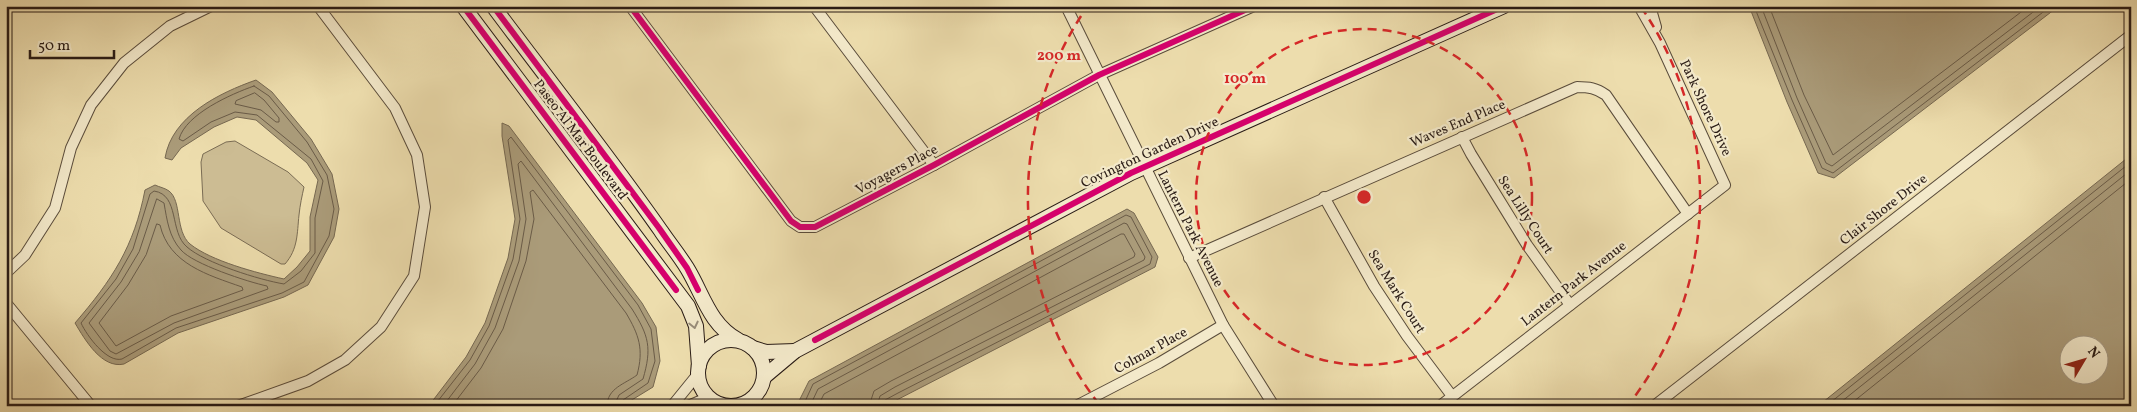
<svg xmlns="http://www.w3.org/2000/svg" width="2137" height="412" viewBox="0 0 2137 412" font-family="Vollkorn,serif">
	<rect width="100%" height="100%" fill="#edddad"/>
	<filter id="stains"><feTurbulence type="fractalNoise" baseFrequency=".004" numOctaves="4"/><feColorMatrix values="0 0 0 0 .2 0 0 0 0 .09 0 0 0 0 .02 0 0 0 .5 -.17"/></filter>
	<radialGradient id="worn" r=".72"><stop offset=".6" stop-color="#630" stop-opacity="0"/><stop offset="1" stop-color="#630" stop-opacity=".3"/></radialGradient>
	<!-- green -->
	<path fill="#ccbc93" stroke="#7a6c54" d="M 235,141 L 288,172 L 304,187 C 302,196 300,205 299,215 C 297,234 298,249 285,264 L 281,264 L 221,228 L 203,201 L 201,162 L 203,154 L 226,142 Z"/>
	<!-- water -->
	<g fill="#aa9b79" stroke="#766851" fill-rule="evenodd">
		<polygon points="1749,6 2059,6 1834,178 1818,173 1787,102"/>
		<path d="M 256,80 L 272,92 L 311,139 L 332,174 L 339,209 L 334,237 L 308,285 L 284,297 L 178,333 L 124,364 C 102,369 85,340 75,323 C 112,280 134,247 145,190 L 155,185 C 159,187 165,188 169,191 C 182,201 175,231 190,244 C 211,261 257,273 284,279 L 297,267 L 310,251 L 310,217 L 318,180 L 307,163 L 256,120 L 237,117 L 214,127 L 181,148 L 172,160 L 165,158 C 172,116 219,93 256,80 Z"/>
		<polygon points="502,123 509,126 642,303 656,327 660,361 653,387 622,406 427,406 434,399 466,357 485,323 508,258 515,219 502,136"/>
		<path d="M 2131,155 L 2131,406 L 1818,406 ZM 2100,344 L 2100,374 L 2070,374 L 2070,344 Z"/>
		<polygon points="1127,209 1134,213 1158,257 1155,267 885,406 799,406 798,403 809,381"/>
	</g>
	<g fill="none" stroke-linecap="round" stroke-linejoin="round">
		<!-- shore -->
		<g stroke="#6a5b47" stroke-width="1">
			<polyline points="1754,6 1792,100 1822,168 1833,173 2051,6"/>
			<polyline points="1761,6 1797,98 1826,163 1832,166 2041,6"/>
			<polyline points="1769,6 1804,95 1833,155 2029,6"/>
			<path d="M 254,86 L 269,96 L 307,142 L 327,175 L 334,209 L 329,236 L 304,282 L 282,293 L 176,328 L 122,359 C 107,363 87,336 81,323 L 116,279 L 133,249 L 150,194 L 154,191 C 180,195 169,232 187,247 C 205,263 260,280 284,284 L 301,271 L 315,253 L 315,218 L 323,181 L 311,159 L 257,115 L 235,112 L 211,122 L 183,141 L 179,139 C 186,114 231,94 254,86 Z"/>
			<polygon points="255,93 264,100 279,118 279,122 276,122 261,110 235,104 236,101"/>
			<path d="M 157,199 L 164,203 C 167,220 169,237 181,250 C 193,264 248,282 267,286 L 268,289 L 174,323 L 116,354 L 110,351 L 89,323 L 121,282 L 139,252 Z"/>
			<path d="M 157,224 L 160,225 C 169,264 208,275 242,287 L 243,290 L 171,316 L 116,346 L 99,323 L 128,285 L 146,255 Z"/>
			<polyline points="434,406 470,360 489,326 513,259 520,219 508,140 511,137 638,305 651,329 655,361 648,383 623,400 620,406"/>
			<path d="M 443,406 L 475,364 L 495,328 L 519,261 L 526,219 L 518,164 L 521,161 L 632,309 C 649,336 652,348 643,379 L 619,395 L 614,406"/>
			<path d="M 452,406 L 481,368 L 503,329 L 526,261 L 534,219 L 530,192 L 533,190 L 626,313 C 639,335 644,349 637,375 C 625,384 607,388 607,406"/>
			<polyline points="803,406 813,384 1126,215 1131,217 1152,257 1150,264 898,393 885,400 883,406"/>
			<polyline points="810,406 818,389 1124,223 1127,224 1145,257 1144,260 895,387 880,396 877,406"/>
			<polyline points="818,406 824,394 1121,234 1124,234 1135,254 1134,257 891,381 874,391 869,406"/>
			<polyline points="1826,406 2131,162"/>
			<polyline points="1836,406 2131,170"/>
			<polyline points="1848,406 2131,179"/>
		</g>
		<defs>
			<g id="street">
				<polyline points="630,6 791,221 800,227 815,227 934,165 1099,75 1254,6"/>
				<polyline points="814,6 934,165"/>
				<polyline points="1066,6 1223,325 1274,406"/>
				<polyline points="1650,6 1656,27"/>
				<polyline points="1462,137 1471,154 1527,245 1570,305"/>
				<polyline points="1324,197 1374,286 1407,336 1452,396"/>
				<path d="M 1189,258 L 1577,87 C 1589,87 1596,88 1606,95 L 1688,214"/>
				<polyline points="6,273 25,255 55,208 71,148 91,105 124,63 170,26 211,6"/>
				<polyline points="6,303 91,406"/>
				<polyline points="238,406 308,381 345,360 381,327 414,276 425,207 417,155 395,108 318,6"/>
				<polyline points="672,406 698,374"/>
				<polyline points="688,406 709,397"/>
				<polyline points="1076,406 1159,363 1223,325"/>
				<polyline points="1440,406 1725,185 1660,43 1639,6"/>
				<polyline points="1654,406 2131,35"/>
			</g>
			<g id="secondary">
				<polyline points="463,6 688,306 696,326 699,366"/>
				<path d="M 493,6 C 549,81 607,154 661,231 C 669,243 679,255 687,268 C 703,294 709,324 738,340"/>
				<circle cx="731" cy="373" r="33"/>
				<polyline points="753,348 766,352 795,351"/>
				<polyline points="764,377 795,351 1131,173 1504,6"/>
			</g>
		</defs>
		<!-- street casing -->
		<use href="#street" stroke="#5a4c3b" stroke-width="12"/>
		<!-- secondary casing -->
		<use href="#secondary" stroke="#291b15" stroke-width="16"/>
		<!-- street -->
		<use href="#street" stroke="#f3e9ca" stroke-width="10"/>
		<!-- secondary -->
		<use href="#secondary" stroke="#f3e9ca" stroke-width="14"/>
		<defs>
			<g id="cycleway">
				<polyline points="463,6 676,290"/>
				<polyline points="493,6 659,228 687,268 698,290"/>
				<polyline points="630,6 791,221 800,227 815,227 934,165 1099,75 1254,6"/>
				<polyline points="815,340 1131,173 1504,6"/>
			</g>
		</defs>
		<!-- cycleway casing -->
		<use href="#cycleway" stroke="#f3e9ca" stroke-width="9"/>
		<!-- cycleway -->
		<use href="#cycleway" stroke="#d6006c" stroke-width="6"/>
	</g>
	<!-- one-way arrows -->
	<defs><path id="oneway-chevron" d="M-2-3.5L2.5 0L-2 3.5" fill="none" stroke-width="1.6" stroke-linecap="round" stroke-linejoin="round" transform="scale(1.25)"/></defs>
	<use stroke="#988c79" href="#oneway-chevron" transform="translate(694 325) rotate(77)"/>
	<!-- distance rings -->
	<g fill="none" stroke="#d62828" stroke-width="2.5" stroke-dasharray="9 6">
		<circle cx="1364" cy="197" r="168"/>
		<path d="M1099 404A336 336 0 0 1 1087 7M1641 7A336 336 0 0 1 1629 404"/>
	</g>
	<g text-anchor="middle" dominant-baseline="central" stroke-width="4.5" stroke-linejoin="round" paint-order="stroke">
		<!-- street labels -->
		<g font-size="14" fill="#291b15" stroke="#f3e9ca">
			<text transform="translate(1705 108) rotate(65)">Park Shore Drive</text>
			<text transform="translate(1458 124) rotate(-23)">Waves End Place</text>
			<text transform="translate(580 140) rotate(53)">Paseo Al Mar Boulevard</text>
			<text transform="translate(1150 153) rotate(-25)">Covington Garden Drive</text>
			<text transform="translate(897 170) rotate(-28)">Voyagers Place</text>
			<text transform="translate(1884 210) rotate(-38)">Clair Shore Drive</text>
			<text transform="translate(1525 215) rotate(57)">Sea Lilly Court</text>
			<text transform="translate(1190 229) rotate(63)">Lantern Park Avenue</text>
			<text transform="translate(1574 284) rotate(-38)">Lantern Park Avenue</text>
			<text transform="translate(1396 292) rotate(58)">Sea Mark Court</text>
			<text transform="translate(1151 351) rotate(-29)">Colmar Place</text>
		</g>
	</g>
	<circle cx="1364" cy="197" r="8" fill="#d62828" stroke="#f3e9ca" stroke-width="2.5"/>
	<g font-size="15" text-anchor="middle" font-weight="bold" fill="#d62828" stroke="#f3e9ca" stroke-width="4.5" stroke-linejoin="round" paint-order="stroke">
		<text x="1059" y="60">200 m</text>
		<text x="1245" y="83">100 m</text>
	</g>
	<!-- margin -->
	<rect width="2137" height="412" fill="none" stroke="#edddad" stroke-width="25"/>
	<rect x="8" y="8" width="2122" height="397" fill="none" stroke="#291b15" stroke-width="2.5"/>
	<rect x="12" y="12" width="2112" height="387" fill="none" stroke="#291b15"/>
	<!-- north arrow -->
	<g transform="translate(2084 360) rotate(52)"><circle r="24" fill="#f3e9ca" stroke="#a29782"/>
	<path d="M0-4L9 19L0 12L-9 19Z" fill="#8f2418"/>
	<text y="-8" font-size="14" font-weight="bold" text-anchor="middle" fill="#291b15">N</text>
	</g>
	<!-- scale -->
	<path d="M30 50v8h84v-8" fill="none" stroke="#291b15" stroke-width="2.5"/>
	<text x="38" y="50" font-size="15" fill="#291b15" stroke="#f3e9ca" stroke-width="4" paint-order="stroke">50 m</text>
	<rect width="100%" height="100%" filter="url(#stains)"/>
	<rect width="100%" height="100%" fill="url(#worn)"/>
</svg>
